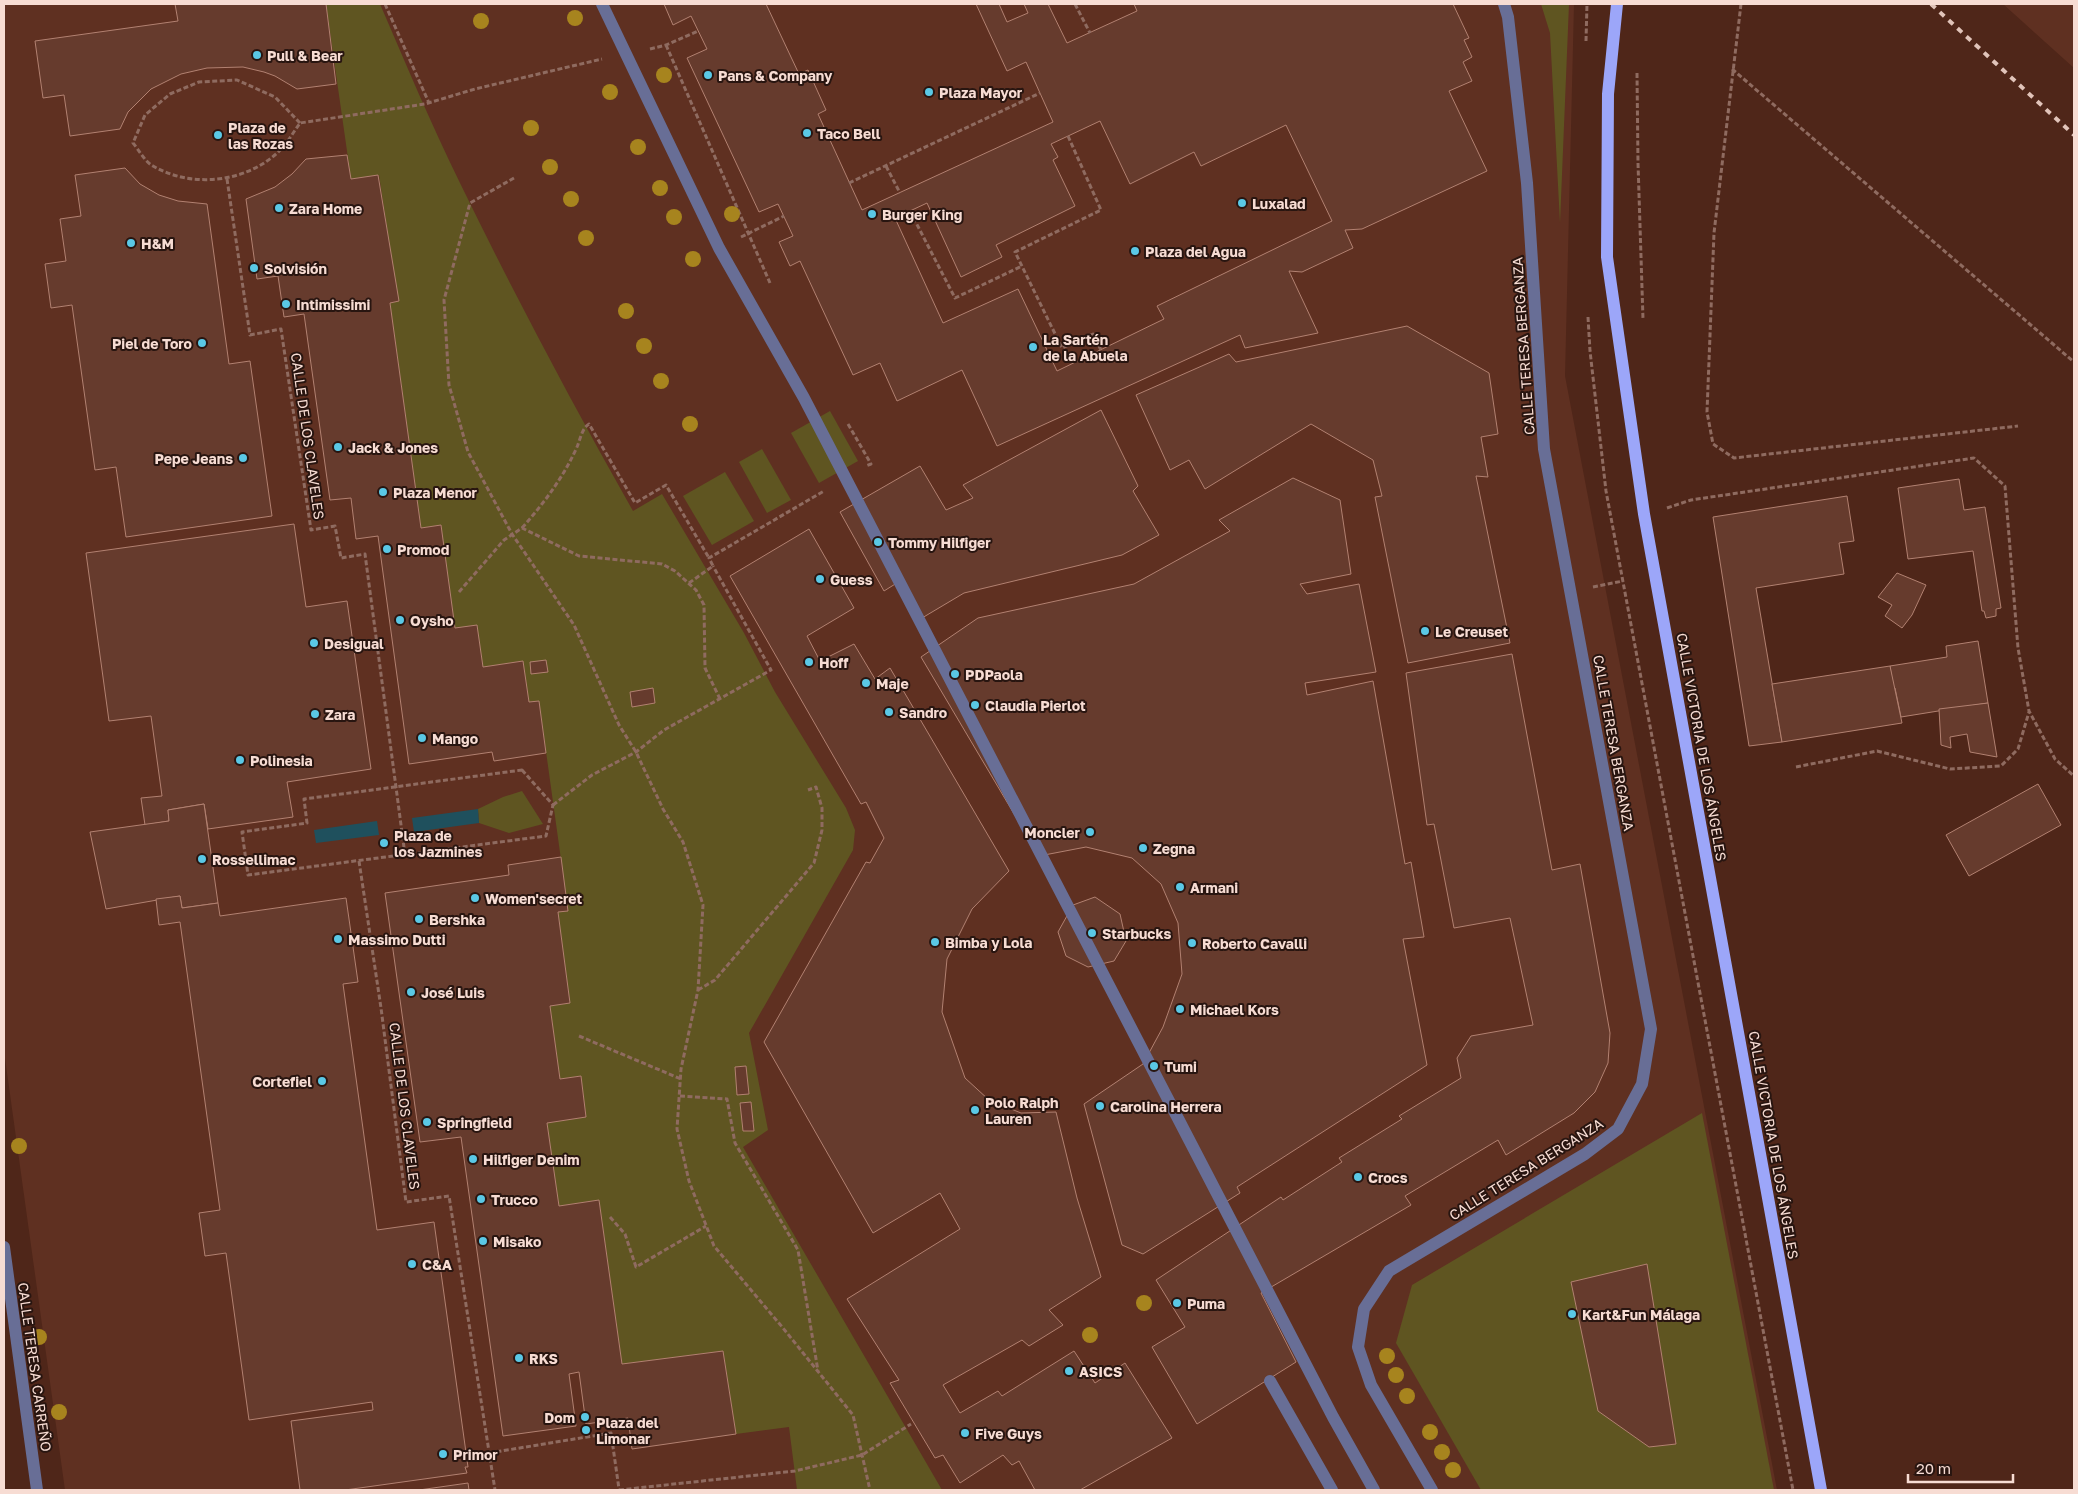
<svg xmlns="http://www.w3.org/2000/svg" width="2078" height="1494" viewBox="0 0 2078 1494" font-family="'Golos Text',sans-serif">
	<rect width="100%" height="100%" fill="#4f2619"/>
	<!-- built -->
	<g fill="#5f3021">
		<polygon points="4,4 1574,4 1565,376 1777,1490 65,1490 4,1051"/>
		<polygon points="2003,4 2074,4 2074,68"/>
	</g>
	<!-- green -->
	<g fill="#5f5521">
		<path d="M 326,4 L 380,4 C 406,64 431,124 460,183 C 514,294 572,403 633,511 L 662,494 L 744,633 L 775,692 L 846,808 L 855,830 L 853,850 L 749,1033 L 768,1130 L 743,1147 L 942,1490 L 797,1490 L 789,1427 L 736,1434 L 723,1351 L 622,1364 L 599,1200 L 559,1206 L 547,1123 L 586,1117 L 581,1076 L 560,1079 L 550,1006 L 570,1003 L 558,912 L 568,910 L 539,701 L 529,702 L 523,661 L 483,667 L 455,628 L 441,525 L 421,528 L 390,303 L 398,301 L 379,175 L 351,179 Z"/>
		<polygon points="1541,4 1569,4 1560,223 1550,33"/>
		<polygon points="830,411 858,461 819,483 791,433"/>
		<polygon points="762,449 791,500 767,513 739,462"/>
		<polygon points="725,472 754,521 712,545 683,496"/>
		<polygon points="522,791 543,824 509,833 479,823 478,809 503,797"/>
		<polygon points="1702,1113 1774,1490 1481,1490 1396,1343 1412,1285"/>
	</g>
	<!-- water -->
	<g fill="#1f505d">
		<polygon points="478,809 479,823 414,832 412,818"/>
		<polygon points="377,821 379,835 316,843 314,830"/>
	</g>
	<!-- building -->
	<g fill="#663b2d" stroke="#b28171" fill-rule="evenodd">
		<polygon points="175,4 326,4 336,84 297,89 275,76 264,72 243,67 207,68 181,74 151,89 128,112 120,129 70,136 64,95 43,98 35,41 178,21"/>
		<path d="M 664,4 L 766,4 L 799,74 L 808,70 L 826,110 L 818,114 L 862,210 L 1053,122 L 1026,62 L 1007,71 L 976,4 L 999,4 L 1007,22 L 1028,13 L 1024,4 L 1048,4 L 1067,43 L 1137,11 L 1134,4 L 1453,4 L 1469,38 L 1464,40 L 1472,57 L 1463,62 L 1472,81 L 1449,91 L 1487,171 L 1362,229 L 1345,230 L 1353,248 L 1302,272 L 1289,271 L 1318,333 L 1245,348 L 1240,335 L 997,446 L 962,370 L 897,401 L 880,363 L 853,375 L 800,261 L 790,266 L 779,242 L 793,236 L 778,204 L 759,212 L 687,58 L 707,49 L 691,16 L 673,25 ZM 1100,121 L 1130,184 L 1194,152 L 1201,166 L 1286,125 L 1332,221 L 1157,306 L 1164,319 L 1057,371 L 1018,289 L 943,323 L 895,218 L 927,203 L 961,277 L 1002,257 L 996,245 L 1075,206 L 1053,160 L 1058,157 L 1051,144 Z"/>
		<polygon points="347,155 351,179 378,175 399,301 390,303 421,528 441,525 455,628 477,625 483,667 523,661 529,702 539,701 546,753 494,761 492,752 409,764 378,536 356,539 351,498 330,500 304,314 284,317 278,276 257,279 246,199 275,187 292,174 306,159"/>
		<polygon points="125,168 140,184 159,195 178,201 207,204 229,364 250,361 272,516 126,537 116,467 95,470 72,305 51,308 45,264 66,261 60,219 81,216 75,175"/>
		<polygon points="1407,326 1489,373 1498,434 1481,437 1488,477 1476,476 1510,643 1408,663 1375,497 1382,496 1373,460 1311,424 1205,489 1189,460 1170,470 1136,395 1229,354 1236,362"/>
		<polygon points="1101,410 1138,486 1133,491 1159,535 1122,555 964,593 922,618 900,581 884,591 840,512 920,466 946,510 973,498 963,485"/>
		<polygon points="1293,478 1340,500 1351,574 1300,584 1307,594 1359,584 1376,672 1305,683 1307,695 1373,681 1405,864 1411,862 1424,937 1403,939 1427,1065 1237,1187 1240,1193 1143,1254 1122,1245 1084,1104 1143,1064 1163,1027 1182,974 1178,923 1161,884 1132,858 1086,847 1039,856 921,657 978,618 1134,584 1230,531 1219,520"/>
		<polygon points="1959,479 1964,510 1985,507 2001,608 1996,609 1996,616 1986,618 1984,611 1982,611 1973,551 1908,559 1898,488"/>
		<polygon points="1847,496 1854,541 1839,543 1844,574 1756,588 1782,742 1749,746 1713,517"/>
		<polygon points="294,524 306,607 347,601 371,769 287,782 293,817 208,829 204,804 168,810 169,821 145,825 141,798 162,796 151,716 109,721 86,553"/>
		<polygon points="809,529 854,608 807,636 820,661 854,644 875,679 890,668 1009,871 972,909 947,959 942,1012 965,1078 989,1100 1021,1113 1056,1112 1077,1198 1101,1277 1049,1310 1063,1325 1029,1346 1022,1340 943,1385 960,1413 998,1391 1002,1396 1074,1351 1095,1383 1125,1363 1172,1438 1080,1490 1035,1490 1019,1461 1012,1465 1003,1455 960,1483 943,1455 935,1458 890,1383 899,1380 847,1299 960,1229 940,1193 873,1233 764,1042 866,862 870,863 884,838 866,802 861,804 730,576"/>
		<polygon points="1897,573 1926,585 1912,615 1902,628 1885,616 1892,605 1878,597"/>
		<polygon points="1978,641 1988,703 1901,717 1895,688 1893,688 1890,666 1947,657 1946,646"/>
		<polygon points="1512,654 1552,870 1580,864 1610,1033 1608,1063 1595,1092 1574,1113 1506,1155 1498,1140 1405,1196 1411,1205 1261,1293 1296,1362 1197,1424 1152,1347 1185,1327 1156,1280 1281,1197 1283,1200 1342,1162 1339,1158 1402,1119 1399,1116 1461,1078 1457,1058 1471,1036 1533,1025 1510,918 1454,928 1434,824 1427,825 1406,673"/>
		<polygon points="546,660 548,672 531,674 530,662"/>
		<polygon points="1890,666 1902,723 1782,742 1772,684"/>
		<polygon points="653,688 655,703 632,707 630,692"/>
		<polygon points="1988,703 1997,757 1970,752 1967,734 1950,737 1951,748 1941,745 1939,709"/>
		<polygon points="2038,784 2061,825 1969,876 1946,835"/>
		<polygon points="204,804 218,903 182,908 180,896 106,909 90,832 169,821 168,810"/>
		<polygon points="561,857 568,911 558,912 570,1003 550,1006 560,1079 581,1076 586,1117 547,1123 559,1206 599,1200 622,1364 723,1351 736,1434 632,1449 628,1418 586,1424 579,1372 569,1374 576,1426 503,1436 461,1137 420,1142 385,893 509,875 508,865"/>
		<polygon points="180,896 182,908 218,903 220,916 346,898 358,982 343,984 377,1230 434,1222 468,1467 465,1467 467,1473 345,1490 300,1490 291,1421 373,1410 372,1402 249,1420 226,1253 205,1256 199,1213 220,1210 180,922 159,925 156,899"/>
		<polygon points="1095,897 1120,914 1126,941 1114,961 1088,967 1066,956 1058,932 1073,905"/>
		<polygon points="746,1066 749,1094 737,1095 735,1067"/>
		<polygon points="751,1102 754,1131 743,1131 740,1103"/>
		<polygon points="1647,1264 1676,1444 1649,1447 1598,1411 1571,1282"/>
		<polygon points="468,1483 469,1490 419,1490"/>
	</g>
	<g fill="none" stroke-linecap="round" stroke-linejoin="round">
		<!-- path -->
		<g stroke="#8f6b60" stroke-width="3" stroke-dasharray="5 2.5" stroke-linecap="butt">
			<polyline points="385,4 429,103"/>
			<polyline points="1075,4 1090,33"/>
			<polyline points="1741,4 1714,233 1707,412 1713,444 1734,458 2018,426"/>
			<polyline points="1586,41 1587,4"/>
			<polyline points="666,45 770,283"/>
			<polyline points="650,49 666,45 698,31"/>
			<polyline points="1732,69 2074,362"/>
			<polyline points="1637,73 1638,163 1643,319"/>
			<path d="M 300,123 L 275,97 L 237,80 L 199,82 L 170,94 L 145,115 L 133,143 C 139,150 145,162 153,166 C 194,190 253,182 285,145 C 290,138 295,130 300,123 L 425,104 L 475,89 L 602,59"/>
			<polyline points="1068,136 1101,210 1015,252 1062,348 1093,334 1101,350"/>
			<polyline points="886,166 900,193"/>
			<polyline points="514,178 470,203 444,300 449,385 468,452 512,534 574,625 619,725 636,752 663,809 683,842 703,905 698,990 681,1069 677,1129 689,1181 714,1246 783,1328 853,1415 870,1490"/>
			<polyline points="227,179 250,335 281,329 311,530 335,526 341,558 365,554 405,855"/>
			<polyline points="849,183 1040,93"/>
			<polyline points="910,211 955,298 1022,266"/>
			<polyline points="741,237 784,216"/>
			<polyline points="1588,317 1590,351 1606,491 1793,1490"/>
			<polyline points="848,424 871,464 866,466"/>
			<polyline points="1667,508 1691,500 1974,458 2005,486 2018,648 2029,711 2055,759 2074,776"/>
			<path d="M 522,528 C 544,503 563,478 577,447 C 580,440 582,428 589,424 L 635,503 L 666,485 L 709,558"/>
			<polyline points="689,583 713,566 709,558 824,491"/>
			<polyline points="1593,587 1623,581"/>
			<polyline points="459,592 504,540 522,528 579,556 662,564 675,571 696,590 704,605 705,668 720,699"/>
			<polyline points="1796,767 1877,751 1950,769 2001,766 2018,749 2029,712"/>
			<polygon points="522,770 553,805 546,836 248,875 242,832 307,823 304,799"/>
			<polyline points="553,805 592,775 636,752 664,730 771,670 713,566"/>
			<polyline points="359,861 381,1008 406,1202 449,1196 495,1490"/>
			<polyline points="698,990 715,980 814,863 822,830 822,808 816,787 808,790"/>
			<polyline points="579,1036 681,1079"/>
			<polyline points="680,1096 727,1099 735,1143 798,1250 818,1371"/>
			<polyline points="610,1217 625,1234 636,1267 706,1226"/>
			<polyline points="489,1453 611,1433 619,1489"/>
			<polyline points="619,1490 795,1471 862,1455 911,1424"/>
		</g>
		<!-- minor -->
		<g stroke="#686e96" stroke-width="12">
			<polyline points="602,4 719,248 804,398 1333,1417 1374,1490"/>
			<polyline points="4,1247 37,1490"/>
			<polyline points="1270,1381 1332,1490"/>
			<polyline points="1432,1490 1371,1385 1358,1347 1364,1309 1389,1271 1585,1154 1618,1129 1642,1084 1651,1029 1544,449 1527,183 1508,17 1504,4"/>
		</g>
		<!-- major -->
		<polyline stroke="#9ca6f9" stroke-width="12" points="1617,4 1608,94 1607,257 1644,514 1821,1490"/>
		<!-- rail -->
		<polyline stroke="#e1c4ba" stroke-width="4" stroke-dasharray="6 6" stroke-linecap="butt" points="1931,4 2074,135"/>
	</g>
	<!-- trees -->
	<g fill="#a7841e">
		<circle cx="575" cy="18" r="8"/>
		<circle cx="481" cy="21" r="8"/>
		<circle cx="664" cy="75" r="8"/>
		<circle cx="610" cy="92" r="8"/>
		<circle cx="531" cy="128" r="8"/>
		<circle cx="638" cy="147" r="8"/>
		<circle cx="550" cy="167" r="8"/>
		<circle cx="660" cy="188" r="8"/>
		<circle cx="571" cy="199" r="8"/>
		<circle cx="732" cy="214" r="8"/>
		<circle cx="674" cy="217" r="8"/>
		<circle cx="586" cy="238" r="8"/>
		<circle cx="693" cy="259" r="8"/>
		<circle cx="626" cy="311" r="8"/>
		<circle cx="644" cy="346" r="8"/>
		<circle cx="661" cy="381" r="8"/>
		<circle cx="690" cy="424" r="8"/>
		<circle cx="19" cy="1146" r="8"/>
		<circle cx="1144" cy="1303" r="8"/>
		<circle cx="1090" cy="1335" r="8"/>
		<circle cx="39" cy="1337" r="8"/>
		<circle cx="1387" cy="1356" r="8"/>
		<circle cx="1396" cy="1375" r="8"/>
		<circle cx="1407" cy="1396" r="8"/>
		<circle cx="59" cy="1412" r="8"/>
		<circle cx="1430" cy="1432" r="8"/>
		<circle cx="1442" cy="1452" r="8"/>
		<circle cx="1453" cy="1470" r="8"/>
	</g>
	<!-- markers -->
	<g fill="#5ac8e5" stroke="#281510" stroke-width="2">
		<circle cx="257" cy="55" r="5"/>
		<circle cx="708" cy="75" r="5"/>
		<circle cx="929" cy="92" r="5"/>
		<circle cx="807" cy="133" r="5"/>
		<circle cx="218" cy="135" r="5"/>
		<circle cx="1242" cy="203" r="5"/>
		<circle cx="279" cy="208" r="5"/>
		<circle cx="872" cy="214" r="5"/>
		<circle cx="131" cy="243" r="5"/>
		<circle cx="1135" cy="251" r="5"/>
		<circle cx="254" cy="268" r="5"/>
		<circle cx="286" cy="304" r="5"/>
		<circle cx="202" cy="343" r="5"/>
		<circle cx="1033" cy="347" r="5"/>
		<circle cx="338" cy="447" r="5"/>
		<circle cx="243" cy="458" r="5"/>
		<circle cx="383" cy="492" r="5"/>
		<circle cx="878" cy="542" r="5"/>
		<circle cx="387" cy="549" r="5"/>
		<circle cx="820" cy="579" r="5"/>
		<circle cx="400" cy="620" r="5"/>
		<circle cx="1425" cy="631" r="5"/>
		<circle cx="314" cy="643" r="5"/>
		<circle cx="809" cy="662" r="5"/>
		<circle cx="955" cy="674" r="5"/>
		<circle cx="866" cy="683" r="5"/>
		<circle cx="975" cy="705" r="5"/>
		<circle cx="889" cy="712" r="5"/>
		<circle cx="315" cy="714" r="5"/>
		<circle cx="422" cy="738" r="5"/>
		<circle cx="240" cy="760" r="5"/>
		<circle cx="1090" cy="832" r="5"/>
		<circle cx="384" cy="843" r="5"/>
		<circle cx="1143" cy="848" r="5"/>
		<circle cx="202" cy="859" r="5"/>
		<circle cx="1180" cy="887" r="5"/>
		<circle cx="475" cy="898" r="5"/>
		<circle cx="419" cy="919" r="5"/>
		<circle cx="1092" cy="933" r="5"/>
		<circle cx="338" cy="939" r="5"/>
		<circle cx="935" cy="942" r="5"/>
		<circle cx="1192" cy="943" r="5"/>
		<circle cx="411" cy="992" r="5"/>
		<circle cx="1180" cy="1009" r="5"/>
		<circle cx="1154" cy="1066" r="5"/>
		<circle cx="322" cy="1081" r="5"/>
		<circle cx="1100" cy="1106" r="5"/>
		<circle cx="975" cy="1110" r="5"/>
		<circle cx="427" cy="1122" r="5"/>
		<circle cx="473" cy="1159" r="5"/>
		<circle cx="1358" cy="1177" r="5"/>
		<circle cx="481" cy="1199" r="5"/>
		<circle cx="483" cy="1241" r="5"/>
		<circle cx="412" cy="1264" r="5"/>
		<circle cx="1177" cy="1303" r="5"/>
		<circle cx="1572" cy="1314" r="5"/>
		<circle cx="519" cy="1358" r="5"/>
		<circle cx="1069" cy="1371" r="5"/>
		<circle cx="585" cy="1417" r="5"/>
		<circle cx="586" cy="1430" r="5"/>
		<circle cx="965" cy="1433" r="5"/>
		<circle cx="443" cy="1454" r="5"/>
	</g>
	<g text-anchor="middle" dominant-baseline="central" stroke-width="4" stroke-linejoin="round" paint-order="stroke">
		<!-- poi labels -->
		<g font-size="14" font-weight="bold" fill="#f7dcd3" stroke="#281510" text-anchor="start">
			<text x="267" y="55">Pull &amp; Bear</text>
			<text x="718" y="75">Pans &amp; Company</text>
			<text x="939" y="92">Plaza Mayor</text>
			<text x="228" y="127">Plaza de<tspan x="228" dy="16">las Rozas</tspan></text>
			<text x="817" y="133">Taco Bell</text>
			<text x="1252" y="203">Luxalad</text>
			<text x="289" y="208">Zara Home</text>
			<text x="882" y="214">Burger King</text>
			<text x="141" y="243">H&amp;M</text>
			<text x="1145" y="251">Plaza del Agua</text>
			<text x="264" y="268">Solvisión</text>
			<text x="296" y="304">Intimissimi</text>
			<text x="1043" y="339">La Sartén<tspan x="1043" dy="16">de la Abuela</tspan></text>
			<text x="192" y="343" text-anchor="end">Piel de Toro</text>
			<text x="348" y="447">Jack &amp; Jones</text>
			<text x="233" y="458" text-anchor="end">Pepe Jeans</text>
			<text x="393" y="492">Plaza Menor</text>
			<text x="888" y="542">Tommy Hilfiger</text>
			<text x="397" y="549">Promod</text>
			<text x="830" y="579">Guess</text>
			<text x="410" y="620">Oysho</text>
			<text x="1435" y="631">Le Creuset</text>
			<text x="324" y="643">Desigual</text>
			<text x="819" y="662">Hoff</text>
			<text x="965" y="674">PDPaola</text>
			<text x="876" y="683">Maje</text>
			<text x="985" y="705">Claudia Pierlot</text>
			<text x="899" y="712">Sandro</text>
			<text x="325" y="714">Zara</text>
			<text x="432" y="738">Mango</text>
			<text x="250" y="760">Polinesia</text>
			<text x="1080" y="832" text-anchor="end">Moncler</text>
			<text x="394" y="835">Plaza de<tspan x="394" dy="16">los Jazmines</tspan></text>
			<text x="1153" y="848">Zegna</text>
			<text x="212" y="859">Rossellimac</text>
			<text x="1190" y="887">Armani</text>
			<text x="485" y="898">Women'secret</text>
			<text x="429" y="919">Bershka</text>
			<text x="1102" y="933">Starbucks</text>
			<text x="348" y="939">Massimo Dutti</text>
			<text x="945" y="942">Bimba y Lola</text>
			<text x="1202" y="943">Roberto Cavalli</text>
			<text x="421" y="992">José Luis</text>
			<text x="1190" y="1009">Michael Kors</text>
			<text x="1164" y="1066">Tumi</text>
			<text x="312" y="1081" text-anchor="end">Cortefiel</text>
			<text x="985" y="1102">Polo Ralph<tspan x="985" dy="16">Lauren</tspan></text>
			<text x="1110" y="1106">Carolina Herrera</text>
			<text x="437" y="1122">Springfield</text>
			<text x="483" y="1159">Hilfiger Denim</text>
			<text x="1368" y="1177">Crocs</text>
			<text x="491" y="1199">Trucco</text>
			<text x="493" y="1241">Misako</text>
			<text x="422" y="1264">C&amp;A</text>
			<text x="1187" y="1303">Puma</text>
			<text x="1582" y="1314">Kart&amp;Fun Málaga</text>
			<text x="529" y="1358">RKS</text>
			<text x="1079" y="1371">ASICS</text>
			<text x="575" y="1417" text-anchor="end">Dom</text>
			<text x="596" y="1422">Plaza del<tspan x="596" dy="16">Limonar</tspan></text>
			<text x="975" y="1433">Five Guys</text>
			<text x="453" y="1454">Primor</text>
		</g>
		<!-- street labels -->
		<g font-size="14" fill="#f7dcd3" stroke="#281510">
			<text transform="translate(1523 346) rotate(-94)">CALLE TERESA BERGANZA</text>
			<text transform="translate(308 436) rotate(82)">CALLE DE LOS CLAVELES</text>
			<text transform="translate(1614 743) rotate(80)">CALLE TERESA BERGANZA</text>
			<text transform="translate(1702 747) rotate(80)">CALLE VICTORIA DE LOS ÁNGELES</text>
			<text transform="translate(405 1106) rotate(83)">CALLE DE LOS CLAVELES</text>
			<text transform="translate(1774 1145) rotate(80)">CALLE VICTORIA DE LOS ÁNGELES</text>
			<text transform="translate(1526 1169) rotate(-32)">CALLE TERESA BERGANZA</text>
			<text transform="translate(35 1367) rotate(82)">CALLE TERESA CARREÑO</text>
		</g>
	</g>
	<!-- border -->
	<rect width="2078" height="1494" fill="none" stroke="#f7dcd3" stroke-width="10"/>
	<!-- scale -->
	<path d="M1908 1474v8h105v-8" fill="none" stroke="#f7dcd3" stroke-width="2.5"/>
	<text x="1916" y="1474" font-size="15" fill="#f7dcd3" stroke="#281510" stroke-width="4" paint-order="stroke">20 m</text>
</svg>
